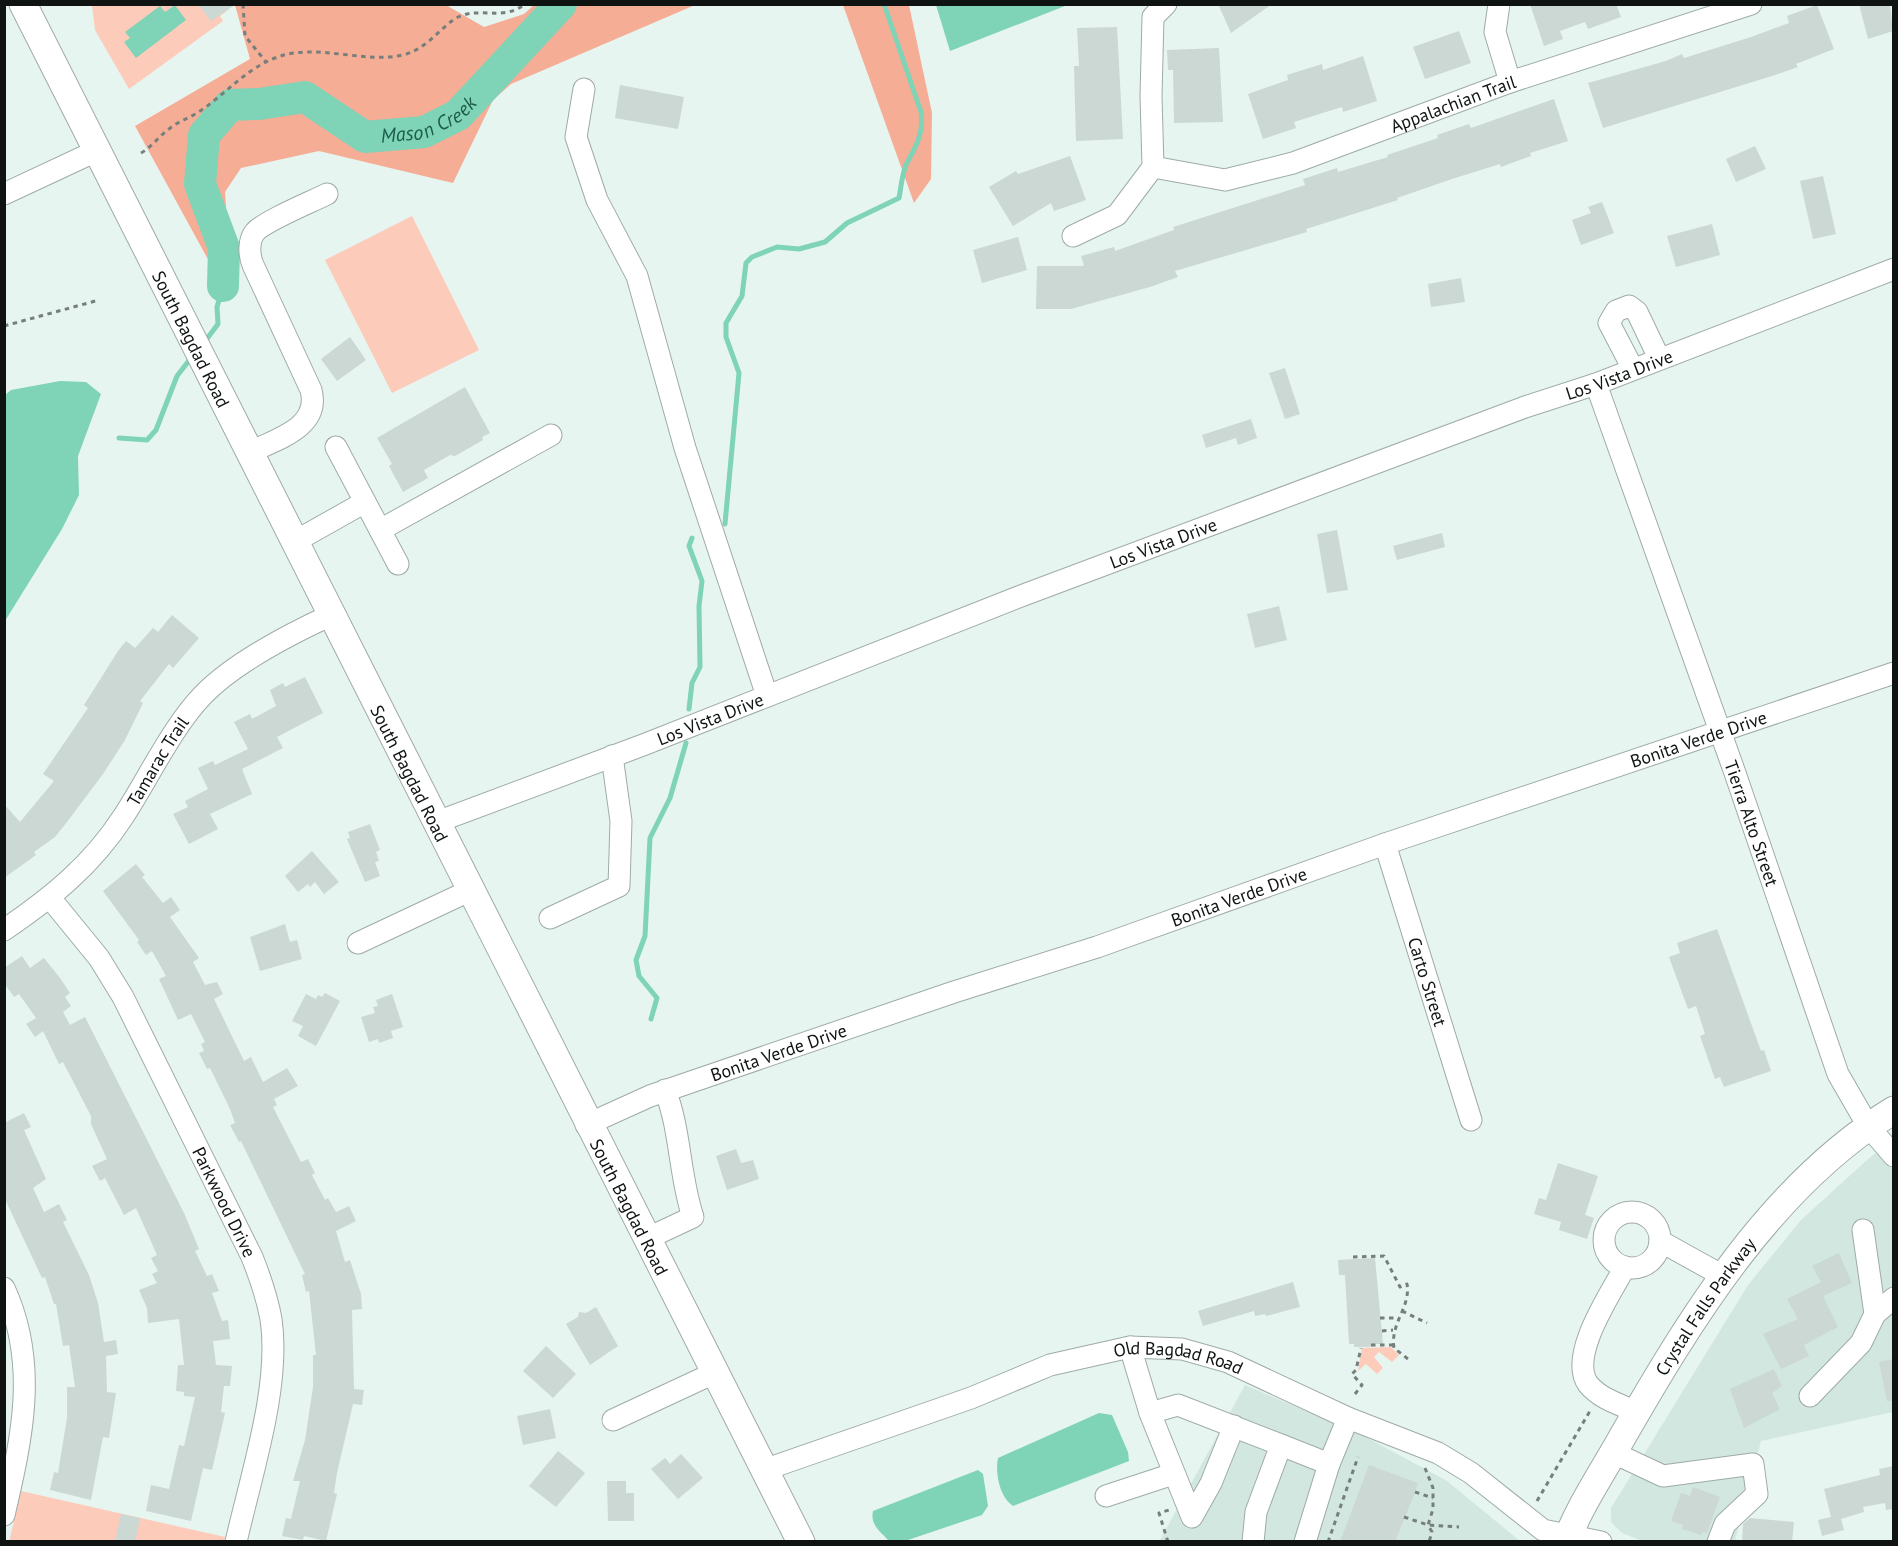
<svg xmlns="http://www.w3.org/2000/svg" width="1898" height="1546" viewBox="0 0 1898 1546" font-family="'PT Sans',sans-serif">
	<rect width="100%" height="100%" fill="#e7f5f0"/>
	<!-- built -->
	<g fill="#d2e7df">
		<polygon points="1893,1139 1893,1412 1761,1441 1735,1541 1642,1541 1622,1533 1611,1522 1611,1508 1748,1285 1801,1220 1867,1160"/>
		<polygon points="1245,1385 1360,1434 1447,1481 1520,1541 1159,1542"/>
	</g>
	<!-- green -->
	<g fill="#fccbba">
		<polygon points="229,4 229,9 220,16 223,21 129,89 95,30 92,5"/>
		<polygon points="412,216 479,350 392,393 325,260"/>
		<polygon points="1391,1347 1399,1355 1392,1362 1379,1352 1374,1357 1383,1368 1377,1374 1366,1364 1358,1371 1362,1348"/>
		<polygon points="21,1491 225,1537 224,1542 9,1542"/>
	</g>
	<!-- forest -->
	<g fill="#f5ad95">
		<polygon points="235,5 446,5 484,27 524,14 534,5 695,5 511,84 493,100 453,183 319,151 241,168 225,192 231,281 216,274 135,126 250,59"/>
		<polygon points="843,5 909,5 932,113 931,179 914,203"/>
	</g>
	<!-- water -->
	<g fill="#7fd3b6">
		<polygon points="1070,4 950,51 936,5 936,4"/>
		<polygon points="175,5 186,20 136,58 124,42 130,38 125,32 160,6 165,12"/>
		<polygon points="60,381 86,382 101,394 78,456 79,495 62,529 5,621 5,395 11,390"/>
		<path d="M 1099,1413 L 1112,1415 L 1128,1452 L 1129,1461 L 1013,1506 C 999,1497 995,1472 998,1458 Z"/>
		<path d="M 978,1470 L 983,1474 L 988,1506 L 982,1515 L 905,1541 L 889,1541 C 880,1531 870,1525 873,1511 Z"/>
	</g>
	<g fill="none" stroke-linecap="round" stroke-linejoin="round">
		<!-- stream -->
		<g stroke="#7fd3b6" stroke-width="5">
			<polyline points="203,344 218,324 217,307 223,286"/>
			<polyline points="119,438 147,440 156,430 177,376 191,358"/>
			<path d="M 725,524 L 739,373 L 726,337 L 726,323 L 742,296 L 746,263 L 752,257 L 777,247 L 799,249 L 825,242 L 847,223 L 899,198 C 901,188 902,174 906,165 C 916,146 924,134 921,112 L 884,4"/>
			<polyline points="689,709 692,683 700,667 699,606 702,581 689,546 692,538"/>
			<polyline points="651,1019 657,998 639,976 636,960 645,936 650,838 670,798 686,743"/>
		</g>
		<!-- river -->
		<path stroke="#7fd3b6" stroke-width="32" id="s1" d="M 223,286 L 224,248 L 200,184 L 204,135 L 230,105 L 259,104 L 305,97 L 365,137 L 424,132 L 458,115 L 561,4"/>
	</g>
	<!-- building -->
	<g fill="#cbd8d3">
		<polygon points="198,4 236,4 211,21"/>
		<polygon points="1218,4 1272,4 1231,33"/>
		<polygon points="1530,4 1616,4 1621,17 1588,29 1585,22 1560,31 1563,39 1544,46"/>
		<polygon points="1859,4 1890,4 1893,31 1868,39"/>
		<polygon points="1817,5 1834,49 1796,64 1798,67 1772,76 1603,128 1588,83 1666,61 1682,54 1684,58 1751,37 1789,23 1787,16"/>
		<polygon points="1117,27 1123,139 1076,141 1074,66 1079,66 1077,28"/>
		<polygon points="1459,31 1471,63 1425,79 1413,47"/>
		<polygon points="1219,48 1223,122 1174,123 1173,70 1168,70 1167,50"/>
		<polygon points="1363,56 1377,101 1343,112 1342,107 1294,122 1296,128 1263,139 1248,94 1288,80 1287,75 1322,64 1323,70"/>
		<polygon points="620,85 684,97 678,129 615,118"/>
		<polygon points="1554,99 1568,141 1530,153 1531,156 1501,167 1500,164 1452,179 1397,198 1398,200 1306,229 1307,232 1175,271 1178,277 1150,287 1071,309 1036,309 1037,266 1084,266 1081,256 1114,247 1115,251 1174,230 1173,227 1305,185 1303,179 1337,168 1338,172 1388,157 1387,155 1438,138 1437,135 1469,124 1471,128"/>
		<polygon points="1755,146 1766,169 1736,182 1726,159"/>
		<polygon points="1070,156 1086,200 1054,211 1051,203 1013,226 989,187 1016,171 1018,174"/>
		<polygon points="1823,176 1836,234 1813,239 1800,181"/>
		<polygon points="1602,202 1614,233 1581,245 1572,220 1591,213 1588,207"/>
		<polygon points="1712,224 1720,255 1676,267 1667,236"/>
		<polygon points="1018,237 1027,270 982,283 973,250"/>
		<polygon points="1461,278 1465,302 1431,307 1428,284"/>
		<polygon points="350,337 366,360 337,381 321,359"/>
		<polygon points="1285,368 1300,414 1285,419 1269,373"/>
		<polygon points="465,387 490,433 482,437 483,440 455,456 450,455 424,470 428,478 403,492 389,466 392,464 377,438"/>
		<polygon points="1251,419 1257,438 1238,445 1236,438 1206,448 1202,435"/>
		<polygon points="1337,530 1348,590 1327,593 1317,534"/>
		<polygon points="1442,533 1445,547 1397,560 1393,546"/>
		<polygon points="1279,606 1287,640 1255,648 1247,614"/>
		<polygon points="172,615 199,638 173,668 169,664 140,701 143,703 125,740 103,774 67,822 55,837 34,852 36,855 4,878 4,804 20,822 54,781 43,774 88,708 84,705 118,651 126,641 135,648 153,628 158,632"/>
		<polygon points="305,677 323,713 277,737 283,748 242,769 252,794 210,814 218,829 189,844 173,814 188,807 185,801 208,789 198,768 213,761 215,765 248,749 234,722 250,714 252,719 276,706 270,690 283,683 285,687"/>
		<polygon points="370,824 380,850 376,852 379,861 375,862 380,876 365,882 347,839 350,838 348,832"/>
		<polygon points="312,851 339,882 324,894 315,882 310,887 308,884 298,892 285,876"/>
		<polygon points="136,864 145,875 142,877 163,903 171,897 180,910 170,917 199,958 193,962 205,985 217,982 223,994 214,999 244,1061 251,1057 263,1082 287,1068 298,1086 274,1099 277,1105 273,1107 301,1162 308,1159 315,1173 312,1175 325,1200 328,1198 336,1212 349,1206 356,1221 336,1231 345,1262 350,1260 361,1294 362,1309 352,1310 354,1389 364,1390 362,1405 353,1404 337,1473 334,1493 337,1494 326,1541 304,1536 303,1540 282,1536 286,1518 291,1519 300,1481 293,1481 305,1440 313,1387 313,1355 316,1355 309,1291 306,1292 302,1275 305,1274 241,1141 239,1142 230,1125 235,1123 230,1109 210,1068 207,1069 199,1053 204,1051 201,1044 205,1042 191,1014 178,1020 159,979 166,976 152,951 146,955 137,942 139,940 103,891"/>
		<polygon points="285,924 290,942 297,940 302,959 260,971 250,937"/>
		<polygon points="1717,929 1761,1051 1764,1050 1771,1071 1724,1087 1720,1077 1715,1079 1700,1036 1705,1034 1696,1006 1688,1009 1669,957 1680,953 1677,943"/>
		<polygon points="22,956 30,968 44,958 60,978 70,993 65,997 71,1006 63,1012 70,1025 85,1017 184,1213 199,1249 195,1251 207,1276 212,1274 219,1291 212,1293 222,1321 228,1320 230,1339 213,1341 216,1365 232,1366 230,1386 224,1386 221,1412 225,1413 212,1470 203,1468 191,1521 146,1511 151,1485 169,1489 179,1445 184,1446 195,1397 184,1396 184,1392 176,1391 178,1365 184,1365 179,1319 148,1323 147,1308 139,1290 157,1283 152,1274 158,1271 151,1258 157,1255 136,1208 124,1215 105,1178 100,1181 92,1166 107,1159 91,1124 91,1116 63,1062 59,1064 43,1031 35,1037 26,1024 36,1018 19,994 14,997 4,983 4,968"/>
		<polygon points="325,993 340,1001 316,1046 298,1036 303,1026 292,1021 306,994 316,999 318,995 322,997"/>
		<polygon points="392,994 403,1027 391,1031 393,1038 379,1043 378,1039 369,1042 361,1017 375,1013 373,1007 378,1006 376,1000"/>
		<polygon points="24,1113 31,1127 24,1130 46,1179 33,1188 44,1212 59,1204 67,1220 63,1222 89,1275 98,1303 104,1342 116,1340 118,1354 106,1356 107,1392 116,1393 109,1438 103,1437 91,1500 50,1490 54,1472 58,1473 67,1418 67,1387 75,1387 69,1345 63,1346 56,1304 54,1304 45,1277 42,1278 4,1197 4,1123"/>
		<polygon points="736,1149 741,1163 753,1160 759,1179 727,1190 716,1156"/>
		<polygon points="1558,1163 1598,1176 1585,1215 1594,1218 1587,1239 1559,1230 1561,1222 1534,1214 1539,1198 1546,1200"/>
		<polygon points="1839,1253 1852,1283 1823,1296 1838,1327 1804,1345 1809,1356 1781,1369 1763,1334 1798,1319 1787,1299 1821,1282 1812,1266"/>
		<polygon points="1375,1258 1383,1344 1371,1344 1371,1347 1354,1347 1354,1344 1349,1344 1345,1275 1339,1275 1338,1260"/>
		<polygon points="1293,1282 1300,1307 1266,1316 1265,1314 1255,1316 1254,1311 1203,1326 1198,1311"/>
		<polygon points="596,1307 618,1346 590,1365 566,1324 578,1317 579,1312 586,1313"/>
		<polygon points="546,1346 576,1374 553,1398 523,1371"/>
		<polygon points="1893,1359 1893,1401 1887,1401 1879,1362"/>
		<polygon points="1774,1369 1782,1386 1772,1393 1780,1409 1744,1428 1730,1389"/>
		<polygon points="550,1409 556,1438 523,1445 517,1416"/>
		<polygon points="558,1451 585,1473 556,1507 529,1486"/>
		<polygon points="681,1454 703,1478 678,1499 651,1469 665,1458 670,1464"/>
		<polygon points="1369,1465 1418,1483 1415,1492 1395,1542 1340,1542"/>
		<polygon points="1893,1466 1893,1509 1886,1510 1885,1503 1863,1507 1864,1512 1841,1519 1844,1530 1822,1536 1818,1520 1831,1517 1824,1489 1880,1475 1879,1469"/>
		<polygon points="607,1481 626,1481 626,1493 634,1493 634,1521 608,1521"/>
		<polygon points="1693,1487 1720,1497 1707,1533 1703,1532 1701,1535 1682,1529 1683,1525 1671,1521 1681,1493 1690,1496"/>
		<polygon points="121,1514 140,1518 135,1542 115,1542"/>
		<polygon points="1750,1518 1794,1522 1792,1542 1742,1542 1743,1524"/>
	</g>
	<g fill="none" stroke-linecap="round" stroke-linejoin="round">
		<defs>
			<g id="minor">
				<polyline points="1499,4 1495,32 1510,82"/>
				<polyline points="584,89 576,137 597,200 637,276 685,448 767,696"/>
				<path id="s2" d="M 1153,167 L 1225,180 L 1293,163 L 1510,82 L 1751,4"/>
				<polyline points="4,194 96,151"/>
				<polyline points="1073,236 1117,215 1153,167 1151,96 1153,17 1166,4"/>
				<polyline points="1633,369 1609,323 1616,311 1629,306 1637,312 1659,358"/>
				<path id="s3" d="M 1596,384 L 1735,773 L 1838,1074 L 1868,1126 L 1894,1156"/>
				<polyline points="336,447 398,564"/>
				<path d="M 249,453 C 276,439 321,428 311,390 L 253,265 C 249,255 248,241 255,232 C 265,221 311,202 327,194"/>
				<polyline points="380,530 551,435"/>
				<polyline points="294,542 365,502"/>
				<path id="s4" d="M 437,822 L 643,745 L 1021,596 L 1525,407 L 1596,384 L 1894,269"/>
				<path id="s5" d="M 1385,844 L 1471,1120"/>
				<path id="s6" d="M 50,898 L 99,958 L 123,997 L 252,1257 C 260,1277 267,1297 271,1319 C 281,1386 251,1475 236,1542"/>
				<polyline points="550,918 619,886 621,821 612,756"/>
				<path id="s7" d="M 4,930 C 51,898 92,865 123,817 C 148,779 172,727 203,695 C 235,662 290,634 331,615"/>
				<polyline points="358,943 471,890"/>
				<path id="s8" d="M 586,1125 L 650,1096 L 954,992 L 1097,947 L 1385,844 L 1894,673"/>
				<circle cx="1632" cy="1240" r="28"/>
				<polyline points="1863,1230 1875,1314"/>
				<path d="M 646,1239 L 693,1217 C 679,1175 681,1131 665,1090"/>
				<polyline points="1660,1241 1723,1276"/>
				<path d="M 1625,1267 C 1611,1293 1568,1356 1588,1384 C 1600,1399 1621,1405 1637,1412"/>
				<path d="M 4,1288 C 39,1363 22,1438 4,1515"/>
				<polyline points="1130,1347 1150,1413 1178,1405 1281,1445 1256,1512 1253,1542"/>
				<polyline points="1810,1396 1861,1343 1875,1314 1894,1298"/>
				<polyline points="1150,1413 1192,1517 1211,1483 1234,1426"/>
				<polyline points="613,1420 714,1373"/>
				<polyline points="1281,1445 1329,1464"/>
				<polyline points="1614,1453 1663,1476 1753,1464 1757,1494 1725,1524 1718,1542"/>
				<path id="s9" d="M 764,1470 L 971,1398 L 1050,1365 L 1130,1347 L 1182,1349 L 1228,1362 L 1348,1418 L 1438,1453 L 1471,1473 L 1543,1530 L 1601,1542"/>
				<polyline points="1106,1496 1173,1474"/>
				<polyline points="1305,1542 1329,1464 1348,1418"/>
			</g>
			<g id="major">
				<path id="s10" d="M 23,4 C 281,517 538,1031 801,1542"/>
				<path id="s11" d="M 1566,1542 C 1579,1507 1602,1473 1620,1441 C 1690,1319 1771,1185 1894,1110"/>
			</g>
		</defs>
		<!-- minor casing -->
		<use href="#minor" stroke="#9eaba6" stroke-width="23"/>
		<!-- major casing -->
		<use href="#major" stroke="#9eaba6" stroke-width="29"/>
		<!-- path -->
		<g stroke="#767f7c" stroke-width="3" stroke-dasharray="4.5 4.5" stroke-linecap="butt">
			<polyline points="243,4 245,36 266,62"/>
			<path d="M 141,153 C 152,147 159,136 169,129 C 177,122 187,119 197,113 C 224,96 244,70 275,58 C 315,42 362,64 403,55 C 432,48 446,17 467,14 C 488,10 506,19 525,4"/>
			<polyline points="4,326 99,300"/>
			<path d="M 1353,1257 L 1384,1256 L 1400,1287 L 1407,1284 C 1411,1307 1390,1323 1394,1348 L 1408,1359"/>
			<polyline points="1402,1311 1427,1323"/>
			<polyline points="1380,1318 1398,1318"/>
			<polyline points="1382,1331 1393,1330"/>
			<polyline points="1371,1345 1393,1345"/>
			<polyline points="1355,1394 1362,1385 1352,1374 1356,1370 1361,1348"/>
			<polyline points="1425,1468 1433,1488 1433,1509 1428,1525 1432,1532 1429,1542"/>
			<polyline points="1415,1492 1433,1498"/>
			<polyline points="1537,1501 1590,1411"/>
			<polyline points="1404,1517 1428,1525 1459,1527"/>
			<polyline points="1168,1542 1159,1513 1169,1510"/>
			<polyline points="1328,1542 1358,1457"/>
		</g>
		<!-- minor -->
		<use href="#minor" stroke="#fff" stroke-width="21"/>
		<!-- major -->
		<use href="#major" stroke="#fff" stroke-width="27"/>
	</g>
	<g text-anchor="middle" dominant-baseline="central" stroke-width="5" stroke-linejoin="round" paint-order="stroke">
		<!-- street labels -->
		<g font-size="18" fill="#0f1412" stroke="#fefefe">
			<text stroke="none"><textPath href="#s2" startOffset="314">Appalachian Trail</textPath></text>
			<text stroke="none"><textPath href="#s10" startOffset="375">South Bagdad Road</textPath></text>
			<text stroke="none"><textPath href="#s4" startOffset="1264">Los Vista Drive</textPath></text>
			<text stroke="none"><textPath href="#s4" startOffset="778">Los Vista Drive</textPath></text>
			<text stroke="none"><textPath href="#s4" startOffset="292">Los Vista Drive</textPath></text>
			<text stroke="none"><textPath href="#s8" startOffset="1178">Bonita Verde Drive</textPath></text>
			<text stroke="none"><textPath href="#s7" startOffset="231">Tamarac Trail</textPath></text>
			<text stroke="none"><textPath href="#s10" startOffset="861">South Bagdad Road</textPath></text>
			<text stroke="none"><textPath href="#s3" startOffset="466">Tierra Alto Street</textPath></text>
			<text stroke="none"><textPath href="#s8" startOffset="692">Bonita Verde Drive</textPath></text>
			<text stroke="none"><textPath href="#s5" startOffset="144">Carto Street</textPath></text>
			<text stroke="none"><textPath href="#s8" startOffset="206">Bonita Verde Drive</textPath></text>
			<text stroke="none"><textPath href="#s6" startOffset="352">Parkwood Drive</textPath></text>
			<text stroke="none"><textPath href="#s10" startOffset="1347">South Bagdad Road</textPath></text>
			<text stroke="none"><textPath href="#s11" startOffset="274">Crystal Falls Parkway</textPath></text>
			<text stroke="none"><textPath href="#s9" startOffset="436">Old Bagdad Road</textPath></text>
		</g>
		<!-- water labels -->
		<g font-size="20" font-style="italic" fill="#1b5d4a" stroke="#fefefe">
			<text stroke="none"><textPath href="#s1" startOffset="410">Mason Creek</textPath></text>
		</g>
	</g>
	<!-- border -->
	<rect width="1898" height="1546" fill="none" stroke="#0f1412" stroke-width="12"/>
</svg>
